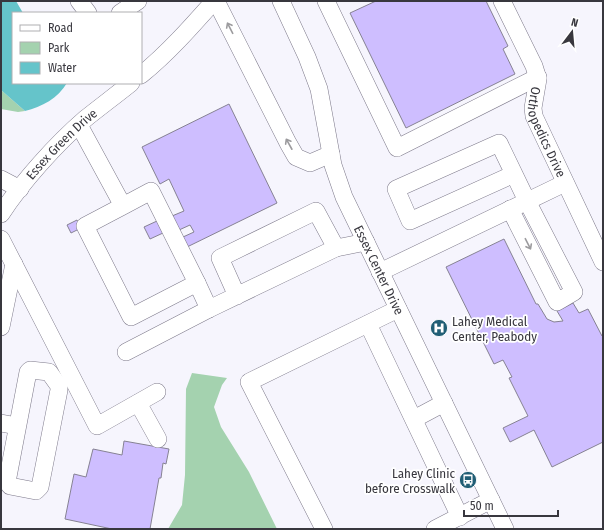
<svg xmlns="http://www.w3.org/2000/svg" width="604" height="530" viewBox="0 0 604 530" font-family="'Fira Sans Condensed',sans-serif">
	<rect width="100%" height="100%" fill="#f6f5fd"/>
	<!-- green -->
	<g fill="#a4d2af">
		<polygon points="1,90 25,111 18,112 1,109"/>
		<polygon points="192,373 227,378 222,385 214,407 221,427 249,472 277,529 168,529 182,505 185,475 186,389"/>
	</g>
	<!-- water -->
	<path fill="#65c4ca" d="M 1,1 L 16,1 L 23,13 L 13,13 L 13,83 L 67,83 C 58,98 42,107 25,111 L 1,90 Z"/>
	<!-- building -->
	<g fill="#cebeff" stroke="#868293">
		<polygon points="376,1 486,1 508,46 503,49 515,74 406,128 350,13"/>
		<polygon points="229,104 277,203 187,247 183,237 194,232 190,225 179,230 172,216 184,211 169,179 160,184 142,147"/>
		<polygon points="77,220 81,228 71,233 67,225"/>
		<polygon points="157,221 163,233 150,239 144,227"/>
		<polygon points="504,239 536,304 538,304 547,319 554,322 563,321 557,311 573,303 579,313 588,309 602,336 603,335 603,442 552,467 534,430 510,442 503,428 528,416 509,378 512,377 503,360 494,364 446,267"/>
		<polygon points="124,441 169,449 166,464 163,463 161,478 159,478 150,529 112,529 65,519 74,474 86,477 93,449 122,455"/>
	</g>
	<g fill="none" stroke-linecap="round" stroke-linejoin="round">
		<defs>
			<g id="minor">
				<polyline points="79,1 88,13"/>
				<polyline points="216,1 288,143 296,157 310,163 331,154"/>
				<path id="s1" d="M 281,1 L 307,57 L 319,89 L 333,165 L 344,197 L 505,529"/>
				<polyline points="326,1 397,148 538,77"/>
				<path id="s2" d="M 502,1 L 534,66 L 538,79 L 533,108 L 534,116 L 603,262"/>
				<polyline points="120,13 138,1"/>
				<path d="M 141,75 C 168,53 191,27 214,1"/>
				<polyline points="79,125 123,206 85,226 131,317 197,283 151,191 123,206"/>
				<polyline points="1,179 20,189"/>
				<polyline points="510,209 557,302 574,292 527,201 499,143 396,189 410,221 514,174"/>
				<path id="s3" d="M 1,214 C 22,182 56,144 85,119 C 100,107 116,95 131,83"/>
				<polyline points="1,239 97,426 157,392"/>
				<polyline points="336,248 366,242"/>
				<polyline points="380,272 565,183"/>
				<polyline points="197,283 209,309 336,248 316,211 220,258 237,296"/>
				<polyline points="368,324 460,517"/>
				<polyline points="1,327 14,264"/>
				<polyline points="126,352 209,309"/>
				<polygon points="30,370 49,372 59,386 59,390 40,487 36,491 10,486 7,482 28,372"/>
				<polyline points="138,403 158,439"/>
				<polyline points="414,419 444,403"/>
				<polyline points="1,423 17,426"/>
				<polyline points="324,529 249,382 398,309"/>
				<polyline points="435,529 491,500"/>
			</g>
		</defs>
		<!-- minor casing -->
		<use href="#minor" stroke="#7d798a" stroke-width="18"/>
		<!-- minor -->
		<use href="#minor" stroke="#fff" stroke-width="17"/>
	</g>
	<!-- one-way arrows -->
	<defs><path id="oneway-shaft" d="M-6 0H5M1.5-3L5.5 0L1.5 3" fill="none" stroke-width="1.6" stroke-linecap="round" stroke-linejoin="round"/></defs>
	<g stroke="#9c9b9e">
		<use href="#oneway-shaft" transform="translate(230 28) rotate(-117)"/>
		<use href="#oneway-shaft" transform="translate(289 144) rotate(-119)"/>
		<use href="#oneway-shaft" transform="translate(528 244) rotate(63)"/>
	</g>
	<!-- icons -->
	<defs>
		<symbol id="hospital-disc" viewBox="-11 -11 22 22"><circle r="9.5" fill="#215e75" stroke="#fff"/><path d="M-5-5h3v3.5h4V-5h3V5h-3V1.5h-4V5h-3Z" fill="#fff"/></symbol>
		<symbol id="bus-disc" viewBox="-11 -11 22 22"><circle r="9.5" fill="#215e75" stroke="#fff"/><path d="M-5-6H5V4H4V6H2V4H-2V6H-4V4H-5ZM-3.5-4V0h7V-4ZM-3.5 1.2v1.5H-2V1.2ZM2 1.2v1.5H3.5V1.2Z" fill="#fff"/></symbol>
	</defs>
	<g fill-rule="evenodd">
		<use href="#hospital-disc" x="429" y="318" width="20" height="20"/>
		<use href="#bus-disc" x="458" y="470" width="20" height="20"/>
	</g>
	<g text-anchor="middle" dominant-baseline="central" stroke-width="3.5" stroke-linejoin="round" paint-order="stroke">
		<!-- street labels -->
		<g font-size="13" fill="#38373e" stroke="#fff">
			<text stroke="none"><textPath href="#s2" startOffset="142">Orthopedics Drive</textPath></text>
			<text stroke="none"><textPath href="#s3" startOffset="93">Essex Green Drive</textPath></text>
			<text stroke="none"><textPath href="#s1" startOffset="288">Essex Center Drive</textPath></text>
		</g>
		<!-- poi labels -->
		<g font-size="13" fill="#38373e" stroke="#fff" text-anchor="start">
			<text x="452" y="321">Lahey Medical<tspan x="452" dy="15">Center, Peabody</tspan></text>
			<text x="455" y="473" text-anchor="end">Lahey Clinic<tspan x="455" dy="15">before Crosswalk</tspan></text>
		</g>
	</g>
	<!-- border -->
	<rect width="604" height="530" fill="none" stroke="#38373e" stroke-width="4"/>
	<!-- legend -->
	<rect x="12" y="12" width="130" height="72" fill="#ffffff" stroke="#afafb2"/>
	<rect x="20" y="25" width="20" height="6" fill="#ffffff" stroke="#afafb2"/>
	<text x="48" y="32" font-size="12" fill="#38373e">Road</text>
	<rect x="20" y="42" width="20" height="12" fill="#a4d2af" stroke="#afafb2"/>
	<text x="48" y="52" font-size="12" fill="#38373e">Park</text>
	<rect x="20" y="62" width="20" height="12" fill="#65c4ca" stroke="#afafb2"/>
	<text x="48" y="72" font-size="12" fill="#38373e">Water</text>
	<!-- north arrow -->
	<g transform="translate(572 32) rotate(16)" stroke="#ffffff" stroke-width="3" paint-order="stroke">
	<path d="M0-3L7 15L0 10L-7 15Z" fill="#38373e"/>
	<text y="-6" font-size="11" font-weight="bold" text-anchor="middle" fill="#38373e">N</text>
	</g>
	<!-- scale -->
	<path d="M464 510v6h94v-6" fill="none" stroke="#38373e" stroke-width="2"/>
	<text x="470" y="510" font-size="12" fill="#38373e" stroke="#ffffff" stroke-width="3" paint-order="stroke">50 m</text>
</svg>
